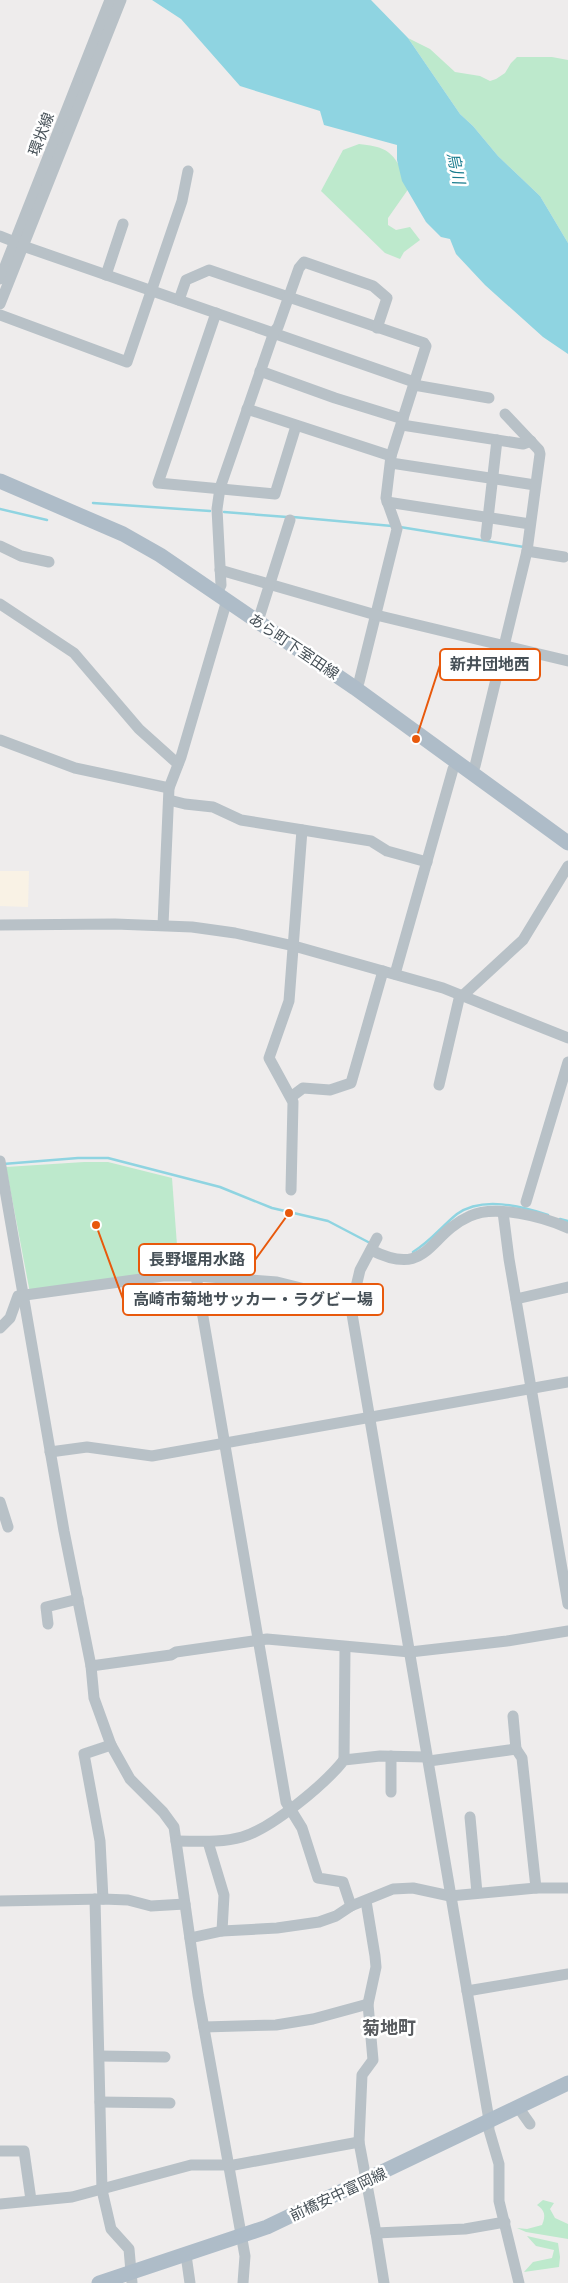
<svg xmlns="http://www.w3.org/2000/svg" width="568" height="2283" viewBox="0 0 568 2283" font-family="Poppins,'Noto Sans JP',sans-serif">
	<rect width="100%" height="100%" fill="#eeecec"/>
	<!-- commercial -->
	<polygon fill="#f9f2e5" points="0,871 29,871 28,907 0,906"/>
	<!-- green -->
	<g fill="#bde9cc">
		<polygon points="408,38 430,49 455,72 480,76 490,81 496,79 505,73 511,63 517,57 552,57 568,60 568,243 540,196 498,156 473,126 460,114"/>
		<path d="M 359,144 C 393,147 394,156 409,184 L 409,188 L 388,218 L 388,225 L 396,230 L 410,227 L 420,240 L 404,252 L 400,259 L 385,253 L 321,191 L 343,150 Z"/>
		<polygon points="84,1162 108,1162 172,1178 179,1272 30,1293 6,1167"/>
		<path d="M 543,2200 L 554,2203 L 550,2209 L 555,2218 L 568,2224 L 568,2239 L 526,2232 L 517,2228 L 527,2229 L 542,2225 C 546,2216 545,2210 537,2205 Z"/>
		<polygon points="527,2236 558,2243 560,2257 559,2267 524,2272 533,2262 552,2258 554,2250 536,2246"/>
	</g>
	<!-- water -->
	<polygon fill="#8fd4e1" points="152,0 371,0 408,38 460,114 473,126 498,156 540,196 568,243 568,354 543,337 485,285 456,254 450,239 441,237 426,222 402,181 397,160 397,145 324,125 320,111 240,86 181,19"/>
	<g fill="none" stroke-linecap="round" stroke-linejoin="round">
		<!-- stream -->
		<g stroke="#8fd4e1" stroke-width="2.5">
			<polyline points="93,503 210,511"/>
			<polyline points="0,509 47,520"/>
			<polyline points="224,512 287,517"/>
			<polyline points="293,517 392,526"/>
			<polyline points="400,527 524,547"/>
			<polyline points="3,1164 78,1158 108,1158 220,1187 272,1208 328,1221 370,1243"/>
			<polyline points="560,1219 568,1221"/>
			<path d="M 413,1252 C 430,1242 442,1226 457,1214 C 482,1196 521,1206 548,1215"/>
		</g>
		<!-- minor -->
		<g stroke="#b8c1c7" stroke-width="11">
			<polyline points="0,236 15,242"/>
			<polyline points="23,246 414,382"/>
			<polyline points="106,275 123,224"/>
			<polyline points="0,279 110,0"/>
			<polyline points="179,300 186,280 209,270 424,343 426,346 391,456 386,498 397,529 359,682 355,688"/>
			<polyline points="0,304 121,0"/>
			<polyline points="216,313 158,483 275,494 296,426"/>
			<polyline points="0,315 127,362 182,201 188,171"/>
			<polyline points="260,371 335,398 403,419"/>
			<polyline points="414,385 489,398"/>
			<polyline points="247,409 391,456"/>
			<polyline points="402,425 523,444 531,441"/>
			<polyline points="391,463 535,485"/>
			<polyline points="387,502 530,524"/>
			<polyline points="486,536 497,440"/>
			<polyline points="0,546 21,556 49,562"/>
			<polyline points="527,551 564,557"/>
			<polyline points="220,570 376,615 568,661"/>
			<polyline points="217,593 221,585 217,509 220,488 274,332 278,327 299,268 304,262 373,286 387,298 377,328"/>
			<polyline points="0,604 74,653 139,729 178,764"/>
			<polyline points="258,621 290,520"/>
			<polyline points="0,740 75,768 169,788"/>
			<polyline points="472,772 475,766 527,551 540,454 539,450 505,414"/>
			<polyline points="169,800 185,804 213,807 241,820 371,841 387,851 427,862"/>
			<polyline points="0,925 115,924 192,927 235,933 294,946 443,988 568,1038"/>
			<polyline points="163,925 169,788 181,757 227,600"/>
			<polyline points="395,974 453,769 458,763"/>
			<polyline points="439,1085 459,999 523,940 568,866"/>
			<polyline points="291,1097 303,1088 330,1090 351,1083 383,971"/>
			<polyline points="0,1161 64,1531 91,1666 94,1698 111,1745 130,1779 163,1812 174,1827 198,1995 245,2256 243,2283"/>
			<polyline points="291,1190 293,1102 269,1058 289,1001 302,830"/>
			<polyline points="526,1202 568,1062"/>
			<polyline points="503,1212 509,1259 568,1604"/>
			<polyline points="377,1238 360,1270 351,1308 488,2114 489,2130 499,2164 499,2201 519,2283"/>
			<path d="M 371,1250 C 429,1279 427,1235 470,1216 C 495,1204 544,1217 568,1228"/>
			<polyline points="196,1276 286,1802 302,1828 318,1878 343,1882 351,1906"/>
			<polyline points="516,1299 568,1287"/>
			<polyline points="0,1328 10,1318 18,1296 163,1276 196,1276 277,1282 305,1289 325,1291 351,1308"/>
			<polyline points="50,1452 87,1447 152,1456 568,1382"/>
			<polyline points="0,1502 8,1527"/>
			<polyline points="48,1624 46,1607 78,1599"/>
			<polyline points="91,1666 171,1655 176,1652 267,1639 410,1652 507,1641 568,1631"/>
			<polyline points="516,1749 522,1758 536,1888"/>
			<polyline points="391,1756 391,1792"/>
			<polyline points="344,1760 345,1647"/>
			<polyline points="429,1761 516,1749 513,1716"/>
			<polyline points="470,1817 477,1893"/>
			<path d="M 176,1841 C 198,1841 221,1843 242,1837 C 271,1829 325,1784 344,1760 L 380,1756 L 427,1757"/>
			<polyline points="208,1842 224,1895 222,1931"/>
			<polyline points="95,1899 102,2190 111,2229 129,2249 132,2283"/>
			<polyline points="103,1899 100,1841 84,1754 111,1745"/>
			<polyline points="0,1901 103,1899 128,1900 151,1906 185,1904"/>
			<polyline points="366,1901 375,1956 376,1967 368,2004 373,2060 362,2075 359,2142 376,2233 384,2283"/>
			<polyline points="190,1938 222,1931 277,1928 319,1922 336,1916 351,1906 393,1889 413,1888 450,1896 536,1888 568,1888"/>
			<polyline points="467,1991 568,1974"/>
			<polyline points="204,2027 276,2025 313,2019 368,2004"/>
			<polyline points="100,2056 165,2057"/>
			<polyline points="100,2102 170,2103"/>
			<polyline points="518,2107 530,2124"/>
			<polyline points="0,2151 24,2151 31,2200"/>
			<polyline points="0,2204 72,2197 191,2165 234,2165 359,2142"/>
			<polyline points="376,2233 465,2229 505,2222"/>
			<polyline points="186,2255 190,2283"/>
		</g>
		<!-- major -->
		<g stroke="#aebcc8" stroke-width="15">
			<polyline points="0,481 123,534 160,555 355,688 568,843"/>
			<polyline points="99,2283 267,2227 568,2083"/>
		</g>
	</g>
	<g text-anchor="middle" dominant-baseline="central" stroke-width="5" stroke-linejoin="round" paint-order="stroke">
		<!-- street labels -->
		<g font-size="15" fill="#465057" stroke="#fff">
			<text transform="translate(41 134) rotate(-69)">環状線</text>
			<text transform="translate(294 646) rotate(34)">あら町下室田線</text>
			<text transform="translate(338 2194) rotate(-25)">前橋安中富岡線</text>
		</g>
		<!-- water labels -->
		<g font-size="16" font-style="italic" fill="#1a7c8e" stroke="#fff">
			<text transform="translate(456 168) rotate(78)">烏川</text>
		</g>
		<!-- quarter labels -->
		<g font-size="18" font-weight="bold" fill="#595c60" stroke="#fff">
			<text x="389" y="2027">菊地町</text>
		</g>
	</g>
	<!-- callouts -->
	<path fill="none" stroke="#e8590c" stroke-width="2" d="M416 739L440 665M289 1213L255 1260M96 1225L123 1299"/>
	<g fill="#e8590c" stroke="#fff" stroke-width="2">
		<circle cx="416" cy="739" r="5"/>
		<circle cx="289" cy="1213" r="5"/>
		<circle cx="96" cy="1225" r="5"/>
	</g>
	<g fill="#fff" stroke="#e8590c" stroke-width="2">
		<rect x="440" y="649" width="100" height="31" rx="5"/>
		<rect x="139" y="1244" width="116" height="31" rx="5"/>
		<rect x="123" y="1284" width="260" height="31" rx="5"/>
	</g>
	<g font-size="16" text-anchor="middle" font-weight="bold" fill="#465057">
		<text x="490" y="670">新井団地西</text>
		<text x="197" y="1265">長野堰用水路</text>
		<text x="253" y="1305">高崎市菊地サッカー・ラグビー場</text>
	</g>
</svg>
